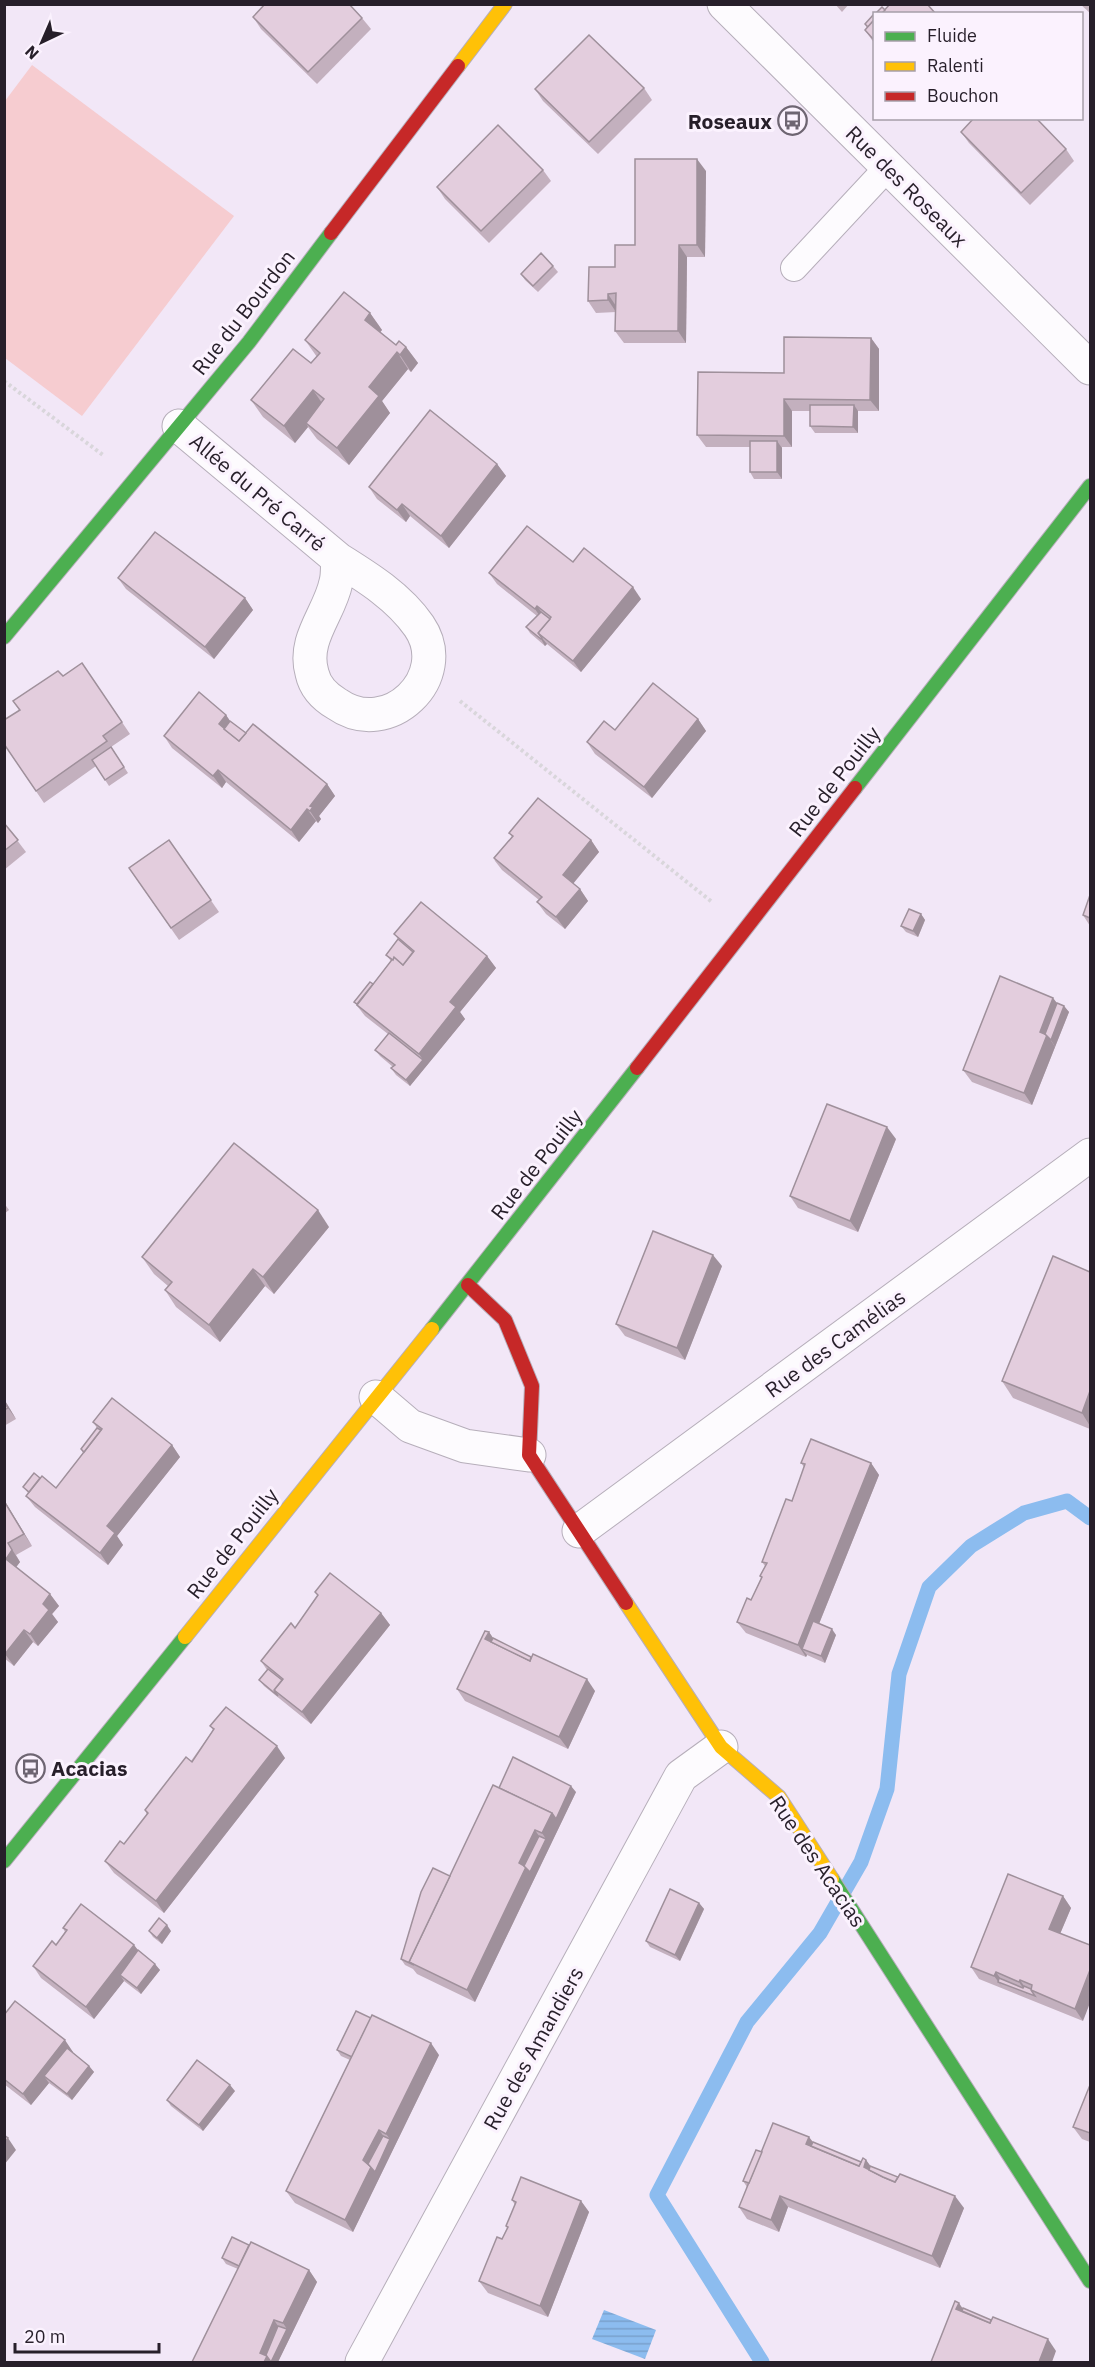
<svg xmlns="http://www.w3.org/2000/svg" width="1095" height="2367" viewBox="0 0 1095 2367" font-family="'IBM Plex Sans',sans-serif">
	<defs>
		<pattern id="water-rules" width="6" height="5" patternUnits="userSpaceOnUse" patternTransform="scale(1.5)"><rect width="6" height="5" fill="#8cbcef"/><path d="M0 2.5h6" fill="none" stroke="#79a1cd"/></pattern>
	</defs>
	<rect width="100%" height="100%" fill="#f2e7f7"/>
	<!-- grass -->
	<polygon fill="#f6ccd0" points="32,65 234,216 82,416 5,358 5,101"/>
	<!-- water -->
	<polygon fill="url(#water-rules)" points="604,2310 656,2330 645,2359 592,2339"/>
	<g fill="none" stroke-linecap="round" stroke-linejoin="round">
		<!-- stream -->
		<polyline stroke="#8cbcef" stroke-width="15" points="762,2362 657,2195 747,2022 820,1933 861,1862 887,1789 899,1674 929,1587 971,1546 1024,1513 1067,1501 1090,1518"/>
		<defs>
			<polyline id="lane" points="794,268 888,167"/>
			<g id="street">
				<polyline points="724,4 1090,368"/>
				<path d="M 179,426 L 338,559 C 367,577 399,597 419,626 C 454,677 388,740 337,704 C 325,697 315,687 312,673 C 302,639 330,613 336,582 C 338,575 337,567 338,559"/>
				<polyline points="376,1397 410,1426 465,1446 529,1455"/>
				<polyline points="579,1531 1090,1155"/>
				<polyline points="362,2362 681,1776 721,1747"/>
			</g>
			<g id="fast">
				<polyline points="4,637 249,342 331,233"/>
				<polyline points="855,788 1090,486"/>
				<polyline points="432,1329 637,1068"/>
				<polyline points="4,1861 185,1637"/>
				<polyline points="832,1879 1090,2281"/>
			</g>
			<g id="slow">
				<polyline points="458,66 505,4"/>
				<polyline points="626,1603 721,1747 779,1797 832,1879"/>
				<polyline points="185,1637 432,1329"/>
			</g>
			<g id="jam">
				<polyline points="331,233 458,66"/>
				<polyline points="637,1068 855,788"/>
				<polyline points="468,1285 505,1320 532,1386 529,1455 626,1603"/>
			</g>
		</defs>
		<!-- lane casing -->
		<use href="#lane" stroke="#b6aeba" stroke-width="28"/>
		<!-- street casing -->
		<use href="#street" stroke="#b6aeba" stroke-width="35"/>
		<!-- fast casing -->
		<use href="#fast" stroke="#b6aeba" stroke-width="16"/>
		<!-- slow casing -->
		<use href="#slow" stroke="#b6aeba" stroke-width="16"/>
		<!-- jam casing -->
		<use href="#jam" stroke="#b6aeba" stroke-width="16"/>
		<!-- path -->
		<g stroke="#d9d6db" stroke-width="4" stroke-dasharray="3 3" stroke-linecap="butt">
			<polyline points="4,381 103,455"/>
			<polyline points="460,701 712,902"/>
		</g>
		<!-- lane -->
		<use href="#lane" stroke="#fdfbfe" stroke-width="26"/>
		<!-- street -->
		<use href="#street" stroke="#fdfbfe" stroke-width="33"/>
		<!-- fast -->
		<use href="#fast" stroke="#4caf50" stroke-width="14"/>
		<!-- slow -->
		<use href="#slow" stroke="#ffc107" stroke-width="14"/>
		<!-- jam -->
		<use href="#jam" stroke="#c62828" stroke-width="14"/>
	</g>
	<!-- wall -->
	<g fill="#c3b0be">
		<polygon points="835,4 849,4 842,12"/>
		<polygon points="1080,4 1090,4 1090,13"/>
		<polygon points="874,14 874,43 865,30 867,28 865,24"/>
		<polygon points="253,17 362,18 371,29 317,84 261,29"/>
		<polygon points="644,88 652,100 598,154 543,101 535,89"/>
		<polygon points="961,132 1066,149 1074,161 1030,205 969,143"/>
		<polygon points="543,170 551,181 489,243 445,199 437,187"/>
		<polygon points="706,171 705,257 687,257 686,343 624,343 615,331 616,312 596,313 588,301 635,245"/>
		<polygon points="553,266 558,272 538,292 525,280 521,274"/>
		<polygon points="370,313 382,330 380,332 396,345 406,347 418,363 411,372 408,369 382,401 390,413 349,465 317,439 308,427 295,443 263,417 251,400 311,363 317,357 305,340"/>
		<polygon points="871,338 879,349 879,411 858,411 858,433 815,433 810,426 810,411 792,411 792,447 782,447 782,479 754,479 750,472 750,447 706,447 697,435 784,373"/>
		<polygon points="497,464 506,476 449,548 410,516 406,522 377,499 369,487"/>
		<polygon points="573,562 641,599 581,672 547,644 545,646 530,633 526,627 537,616 497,584 489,573"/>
		<polygon points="203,567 245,598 253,610 214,659 126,589 118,578"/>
		<polygon points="82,663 130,734 111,747 128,773 109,786 96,766 44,803 4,744 19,710 13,701 63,676"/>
		<polygon points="226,715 230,721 246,733 327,784 335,796 319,816 321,819 318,823 316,821 299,842 226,782 222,788 172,748 164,736"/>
		<polygon points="698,719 706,731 652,798 595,754 587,742 615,730"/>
		<polygon points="4,823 26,852 4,870"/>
		<polygon points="509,833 591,840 599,852 573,884 580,889 588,901 565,929 546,914 537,902 539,900 502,870 495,861 494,858 512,837"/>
		<polygon points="169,840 219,912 179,940 129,868"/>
		<polygon points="1090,895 1090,926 1083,915"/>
		<polygon points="921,914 925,920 918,937 906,932 901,926"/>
		<polygon points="394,934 487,956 496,968 460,1012 465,1019 410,1086 396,1075 391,1068 393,1067 380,1056 375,1050 388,1034 365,1016 354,1002 373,984 391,961 386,955 398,939"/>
		<polygon points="1053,998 1057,1003 1064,1006 1069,1012 1032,1105 972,1082 963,1070"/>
		<polygon points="896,1139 858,1232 798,1208 790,1196"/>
		<polygon points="4,1203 9,1210 4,1214"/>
		<polygon points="329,1227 274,1294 265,1286 220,1342 176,1307 165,1290 168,1286 154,1274 142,1257"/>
		<polygon points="722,1266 685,1360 625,1336 616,1324"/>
		<polygon points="1090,1272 1090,1429 1013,1398 1002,1381"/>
		<polygon points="4,1399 16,1419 4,1426"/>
		<polygon points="93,1422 172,1445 180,1457 117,1536 123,1545 108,1565 35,1507 26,1496 28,1493 23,1487 41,1478 56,1488 83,1453 81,1449 97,1428"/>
		<polygon points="801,1463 871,1463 879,1475 819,1624 836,1635 825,1663 807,1655 806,1657 746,1633 737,1622 751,1600 761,1578 760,1576 765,1566 762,1562 792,1501 804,1467"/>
		<polygon points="4,1500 32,1546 16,1555 20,1562 16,1567 50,1594 59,1606 52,1614 58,1622 38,1646 33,1642 14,1666 4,1658"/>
		<polygon points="315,1592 381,1613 390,1625 311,1724 264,1686 259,1680 267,1670 261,1661 295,1628 318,1596"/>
		<polygon points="489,1632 493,1638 595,1691 568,1749 465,1701 457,1689"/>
		<polygon points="210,1726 285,1758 164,1913 114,1873 105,1861 124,1844 147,1815 145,1810 191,1761 213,1730"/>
		<polygon points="499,1788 576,1792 475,2002 417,1974 413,1969 405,1965 401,1959 450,1876"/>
		<polygon points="1063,1896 1071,1908 1060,1934 1083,2021 979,1979 971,1967"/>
		<polygon points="699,1903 704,1909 680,1961 650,1947 646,1941"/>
		<polygon points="63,1928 134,1945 138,1950 160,1970 141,1994 124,1981 94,2019 41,1978 33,1966 56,1945 65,1932"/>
		<polygon points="149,1931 171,1931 162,1944 153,1937"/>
		<polygon points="4,2015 73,2052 73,2053 89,2066 94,2072 72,2100 49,2083 31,2105 4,2084"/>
		<polygon points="337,2050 439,2055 353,2232 295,2203 286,2191 350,2060 341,2056"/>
		<polygon points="1090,2085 1090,2142 1082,2139 1073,2127"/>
		<polygon points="235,2091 203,2131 171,2106 167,2100"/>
		<polygon points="809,2137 813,2142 861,2162 866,2160 870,2166 964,2208 940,2268 788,2207 779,2232 747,2219 739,2207 747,2187 743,2181 762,2152"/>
		<polygon points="512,2200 581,2201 589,2212 548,2317 488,2293 479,2281 502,2239 507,2228 506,2226 515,2205"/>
		<polygon points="249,2245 309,2270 317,2282 278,2362 192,2362 238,2269 226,2264 222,2258"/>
	</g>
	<!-- shaded-wall -->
	<g fill="#9f909b">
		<polygon points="697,159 706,171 705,257 697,245"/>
		<polygon points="679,245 687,257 686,343 678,331"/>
		<polygon points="608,294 616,306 616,312 608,300"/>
		<polygon points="370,313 382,330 376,337 365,320"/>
		<polygon points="871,338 879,349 879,411 870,400"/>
		<polygon points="406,347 418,363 411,372 400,355"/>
		<polygon points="397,352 408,369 382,401 390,413 349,465 337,448 369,387"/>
		<polygon points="313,390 324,406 306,423 308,427 295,443 284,426"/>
		<polygon points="784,399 792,411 792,447 784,436"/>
		<polygon points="854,405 858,411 858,433 853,427"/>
		<polygon points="777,441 782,448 782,479 777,472"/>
		<polygon points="497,464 506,476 449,548 441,536"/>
		<polygon points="402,504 410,516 406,522 397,510"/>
		<polygon points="633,587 641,599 581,672 573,661"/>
		<polygon points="245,598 253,610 214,659 205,647"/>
		<polygon points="537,606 546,618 543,621 535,609"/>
		<polygon points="542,638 547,644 545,646 541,639"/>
		<polygon points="226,715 234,727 222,730 219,724"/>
		<polygon points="698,719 706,731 652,798 644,787"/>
		<polygon points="218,770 226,782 222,788 213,776"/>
		<polygon points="327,784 335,796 319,816 321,819 318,823 310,811 310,806"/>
		<polygon points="307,809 316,821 299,842 291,830"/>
		<polygon points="591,840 599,852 571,886 563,875"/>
		<polygon points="580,889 588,901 565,929 556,917"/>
		<polygon points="921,914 925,920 918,937 913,931"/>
		<polygon points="487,956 496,968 460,1012 465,1019 410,1086 406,1080 423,1060 419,1054 450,1002"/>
		<polygon points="1053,998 1062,1010 1050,1039 1055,1047 1032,1105 1024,1093 1040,1032"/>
		<polygon points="1064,1006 1069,1012 1055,1047 1051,1040"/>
		<polygon points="887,1127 896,1139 858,1232 850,1221"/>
		<polygon points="318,1210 329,1227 274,1294 263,1277"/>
		<polygon points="713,1255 722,1266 685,1360 677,1348"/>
		<polygon points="253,1269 265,1286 220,1342 209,1325"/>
		<polygon points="1090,1391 1090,1426 1082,1413"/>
		<polygon points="4,1399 16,1419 8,1408 4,1402"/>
		<polygon points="172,1445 180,1457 117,1536 123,1545 108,1565 100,1553 107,1526"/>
		<polygon points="871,1463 879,1475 808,1651 802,1649 807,1655 806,1657 798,1645"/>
		<polygon points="4,1500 32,1546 24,1534 4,1501"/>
		<polygon points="8,1543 20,1562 14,1570 6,1559"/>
		<polygon points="50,1594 59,1606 52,1614 58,1622 38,1646 30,1634 43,1604"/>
		<polygon points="381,1613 390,1625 311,1724 302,1712"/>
		<polygon points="832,1629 836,1635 825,1663 821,1656"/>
		<polygon points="24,1630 33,1642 14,1666 5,1654"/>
		<polygon points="489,1632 497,1644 485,1639"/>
		<polygon points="587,1679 595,1691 568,1749 559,1737"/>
		<polygon points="277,1746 285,1758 164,1913 156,1901"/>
		<polygon points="571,1786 576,1792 475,2002 467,1990 519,1863 535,1830 543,1842 546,1839 542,1833 552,1813"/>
		<polygon points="1063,1896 1071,1908 1057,1941 1049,1929"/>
		<polygon points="699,1903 704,1909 680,1961 675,1955"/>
		<polygon points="167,1925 171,1931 162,1944 157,1938"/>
		<polygon points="134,1945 143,1957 120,1975 124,1981 94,2019 86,2007"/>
		<polygon points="155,1964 160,1970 141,1994 137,1988"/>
		<polygon points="1090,1970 1090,2003 1083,2021 1075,2009"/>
		<polygon points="996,1972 1004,1984 998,1982 1003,1988 994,1976"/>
		<polygon points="1020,1980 1028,1992 1027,1994 1019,1982"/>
		<polygon points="65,2040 73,2052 50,2081 44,2076 49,2083 31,2105 23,2094"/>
		<polygon points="431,2043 439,2055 353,2232 345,2220 363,2160 379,2130 388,2142 390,2139 386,2134"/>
		<polygon points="89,2066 94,2072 72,2100 67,2094"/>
		<polygon points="230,2085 235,2091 203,2131 199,2125"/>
		<polygon points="809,2137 817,2148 806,2144"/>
		<polygon points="8,2138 16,2150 4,2165 4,2143"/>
		<polygon points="866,2160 875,2172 864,2167"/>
		<polygon points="780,2196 788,2207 779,2232 771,2220"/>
		<polygon points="955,2196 964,2208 940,2268 932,2256"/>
		<polygon points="581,2201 589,2212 548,2317 540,2306"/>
		<polygon points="309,2270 317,2282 278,2362 264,2362 260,2353 274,2320 282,2332 287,2329 283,2323"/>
		<polygon points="959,2303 967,2315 956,2309"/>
		<polygon points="1048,2339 1056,2351 1052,2362 1039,2362"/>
	</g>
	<!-- building -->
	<g fill="#e3cddd" stroke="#9f909b" stroke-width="1.5">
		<polygon points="265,4 349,4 362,18 308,72 253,17"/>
		<polygon points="890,4 927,4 936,14 881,14"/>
		<polygon points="882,7 885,10 881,14 875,14"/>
		<polygon points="874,14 874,20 868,27 865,24"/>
		<polygon points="874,20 874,40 865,30"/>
		<polygon points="589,35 644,88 589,142 535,89"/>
		<polygon points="974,118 1036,118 1066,149 1021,193 961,132"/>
		<polygon points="498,125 543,170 481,231 437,187"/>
		<polygon points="635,159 697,159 697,245 679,245 678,331 615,331 616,293 608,294 608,300 588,301 589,267 615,267 615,245 635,245"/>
		<polygon points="541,253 553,266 533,286 521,274"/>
		<polygon points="344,292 370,313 365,320 396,345 399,341 406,347 400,355 397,352 369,387 379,396 337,448 306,423 324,399 313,390 284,426 251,400 293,349 311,363 320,353 305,340"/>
		<polygon points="784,337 871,338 870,400 784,399 784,436 697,435 698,372 784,373"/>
		<polygon points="810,405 854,405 853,427 810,426"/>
		<polygon points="430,410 497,464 441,536 402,504 397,510 369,487"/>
		<rect x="750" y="441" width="27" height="31"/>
		<polygon points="527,526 573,562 584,548 633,587 573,661 538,633 551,617 537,606 535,609 489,573"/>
		<polygon points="155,532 245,598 205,647 118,578"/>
		<polygon points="541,612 550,619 538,633 542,638 541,639 526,627"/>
		<polygon points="82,663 122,722 103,736 107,741 36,791 4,744 4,720 20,710 13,701 58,671 63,676"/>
		<polygon points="653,683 698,719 644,787 587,742 604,721 615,730"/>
		<polygon points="199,692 226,715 219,724 239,741 253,724 327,784 310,806 313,807 310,811 307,809 291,830 218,770 213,776 164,736"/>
		<polygon points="230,721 246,733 239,741 224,729"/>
		<polygon points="111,747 124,767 105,780 92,760"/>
		<polygon points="538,798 591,840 563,875 580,889 556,917 537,902 542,897 494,858 513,836 509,833"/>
		<polygon points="4,823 18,840 4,851"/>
		<polygon points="169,840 211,900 171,928 129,868"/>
		<polygon points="1090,895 1090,918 1083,915"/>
		<polygon points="421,902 487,956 450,1002 456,1007 419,1054 357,1005 394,957 403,965 414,951 394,934"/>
		<polygon points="909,909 921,914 913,931 901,926"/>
		<polygon points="398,939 413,952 403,965 394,957 393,960 386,955"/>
		<polygon points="1000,976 1053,998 1040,1032 1047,1035 1024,1093 963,1070"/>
		<polygon points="370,982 373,984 357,1004 354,1002"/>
		<polygon points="1057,1003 1064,1006 1051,1040 1045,1034"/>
		<polygon points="389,1033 423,1060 406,1080 391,1068 395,1065 375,1050"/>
		<polygon points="827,1104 887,1127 850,1221 790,1196"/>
		<polygon points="234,1143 318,1210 263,1277 253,1269 209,1325 165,1290 172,1282 142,1257"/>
		<polygon points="653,1231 713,1255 677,1348 616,1324"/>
		<polygon points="1053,1256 1090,1272 1090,1391 1082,1413 1002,1381"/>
		<polygon points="112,1398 172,1445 107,1526 115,1533 100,1553 26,1496 42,1476 56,1488 102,1429 93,1422"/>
		<polygon points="4,1402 8,1408 4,1410"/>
		<polygon points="97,1428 101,1430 84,1452 81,1449"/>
		<polygon points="811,1439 871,1463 798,1645 737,1622 747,1598 751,1600 762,1577 760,1576 767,1563 762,1562 786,1499 792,1501 805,1464 801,1463"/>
		<polygon points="34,1473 40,1478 29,1492 23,1487"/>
		<polygon points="4,1501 24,1534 8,1543 12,1550 6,1559 50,1594 43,1604 49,1610 30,1634 24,1630 5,1654 4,1653"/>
		<polygon points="330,1573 381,1613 302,1712 274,1690 283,1679 261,1661 291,1623 295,1628 318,1595 315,1592"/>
		<polygon points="813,1621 832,1629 821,1656 802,1649"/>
		<polygon points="485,1631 489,1632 485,1639 530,1661 533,1654 587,1679 559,1737 457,1689"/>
		<polygon points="493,1638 531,1657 530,1661 491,1642"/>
		<polygon points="268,1669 282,1680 274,1690 278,1696 259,1680"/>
		<polygon points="226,1707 277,1746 156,1901 105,1861 120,1841 124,1844 148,1813 145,1810 186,1757 192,1762 214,1729 210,1726"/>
		<polygon points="513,1757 571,1786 556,1819 552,1813 499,1788"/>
		<polygon points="493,1785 552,1813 542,1833 535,1830 519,1863 526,1867 467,1990 409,1962"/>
		<polygon points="539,1836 546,1839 530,1872 524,1866"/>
		<polygon points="433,1868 450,1876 409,1962 414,1965 401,1959 421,1892"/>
		<polygon points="1008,1874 1063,1896 1049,1929 1090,1945 1090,1970 1075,2009 1031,1990 1032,1985 1020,1980 1019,1982 996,1972 994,1976 971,1967"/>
		<polygon points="670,1889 699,1903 675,1955 646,1941"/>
		<polygon points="81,1904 134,1945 86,2007 33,1966 52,1941 56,1945 67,1930 63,1928"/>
		<polygon points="159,1918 167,1925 157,1938 149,1931"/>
		<polygon points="138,1950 155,1964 137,1988 120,1975"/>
		<polygon points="999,1978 1023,1988 1024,1986 1031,1989 1031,1990 1035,1996 998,1982"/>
		<polygon points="15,2001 65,2040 23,2094 4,2079 4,2015"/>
		<polygon points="356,2011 371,2018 352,2057 337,2050"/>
		<polygon points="372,2015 431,2043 386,2134 379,2130 363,2160 371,2167 345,2220 286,2191"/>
		<polygon points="67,2048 89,2066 67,2094 44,2076"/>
		<polygon points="197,2060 230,2085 199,2125 167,2100"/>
		<polygon points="1090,2085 1090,2133 1073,2127"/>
		<polygon points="773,2123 809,2137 806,2144 859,2166 863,2158 866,2160 864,2167 883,2177 895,2182 900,2174 955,2196 932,2256 780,2196 771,2220 739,2207"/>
		<polygon points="4,2135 8,2138 4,2143"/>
		<polygon points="383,2136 390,2139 375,2172 368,2164"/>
		<polygon points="813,2142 861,2162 859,2166 811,2146"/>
		<polygon points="756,2150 762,2152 749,2183 743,2181"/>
		<polygon points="870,2166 898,2177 895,2182 883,2177 869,2170"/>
		<polygon points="521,2177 581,2201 540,2306 479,2281 497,2237 502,2239 508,2227 506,2226 516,2202 512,2200"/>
		<polygon points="232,2237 249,2245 239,2266 222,2258"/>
		<polygon points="251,2242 309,2270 283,2323 274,2320 260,2353 267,2356 264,2362 192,2362"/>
		<polygon points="955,2301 959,2303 956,2309 990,2323 993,2317 1048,2339 1039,2362 931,2362"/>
		<polygon points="963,2308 991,2320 990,2323 962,2311"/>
		<polygon points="278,2326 287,2329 271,2362 266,2355"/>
	</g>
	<!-- icons -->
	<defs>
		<symbol id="bus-ring" viewBox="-11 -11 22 22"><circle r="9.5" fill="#fbf2fe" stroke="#6e6572" stroke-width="1.5"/><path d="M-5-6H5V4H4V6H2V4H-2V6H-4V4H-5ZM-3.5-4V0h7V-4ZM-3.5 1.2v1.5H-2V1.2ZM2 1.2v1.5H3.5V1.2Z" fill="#6e6572"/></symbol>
	</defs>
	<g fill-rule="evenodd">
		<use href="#bus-ring" x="776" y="104" width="33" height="33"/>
		<use href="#bus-ring" x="14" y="1752" width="33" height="33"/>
	</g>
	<g text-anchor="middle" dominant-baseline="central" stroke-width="6" stroke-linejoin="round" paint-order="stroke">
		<!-- poi labels -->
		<g font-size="21" font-weight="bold" fill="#271f2a" stroke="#fbf2fe" text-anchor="end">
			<text x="772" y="121">Roseaux</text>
			<text x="51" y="1768" text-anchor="start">Acacias</text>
		</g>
		<!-- street labels -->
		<g font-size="21" fill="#271f2a" stroke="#fbf2fe">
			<text transform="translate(907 186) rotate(45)">Rue des Roseaux</text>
			<text transform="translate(243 312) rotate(-52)">Rue du Bourdon</text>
			<text transform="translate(258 492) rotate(40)">Allée du Pré Carré</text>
			<text transform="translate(834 781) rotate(-52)">Rue de Pouilly</text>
			<text transform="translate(536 1164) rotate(-52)">Rue de Pouilly</text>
			<text transform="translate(835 1343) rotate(-36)">Rue des Camélias</text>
			<text transform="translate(232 1543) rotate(-52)">Rue de Pouilly</text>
			<text transform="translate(818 1861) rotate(56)">Rue des Acacias</text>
			<text transform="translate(533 2048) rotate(-61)">Rue des Amandiers</text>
		</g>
	</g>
	<!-- border -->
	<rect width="1095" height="2367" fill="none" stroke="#271f2a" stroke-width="12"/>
	<!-- legend -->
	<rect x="873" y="12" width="210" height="108" fill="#fbf2fe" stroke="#a69ea9" stroke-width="1.5"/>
	<rect x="885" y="32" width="30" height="9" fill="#4caf50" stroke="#a69ea9" stroke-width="1.5"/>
	<text x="927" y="42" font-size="18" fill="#271f2a">Fluide</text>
	<rect x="885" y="62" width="30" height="9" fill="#ffc107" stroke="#a69ea9" stroke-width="1.5"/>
	<text x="927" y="72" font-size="18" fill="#271f2a">Ralenti</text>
	<rect x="885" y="92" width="30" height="9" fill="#c62828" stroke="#a69ea9" stroke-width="1.5"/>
	<text x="927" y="102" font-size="18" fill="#271f2a">Bouchon</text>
	<!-- north arrow -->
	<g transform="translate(42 42) rotate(224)" stroke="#fbf2fe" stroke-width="4.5" paint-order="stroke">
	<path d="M0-4.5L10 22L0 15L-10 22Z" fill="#271f2a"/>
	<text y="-9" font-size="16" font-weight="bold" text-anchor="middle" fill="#271f2a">N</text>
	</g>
	<!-- scale -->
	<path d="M15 2343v9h144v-9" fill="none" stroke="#271f2a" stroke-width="3"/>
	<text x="24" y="2343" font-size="18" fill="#271f2a" stroke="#fbf2fe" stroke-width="4.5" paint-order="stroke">20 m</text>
</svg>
